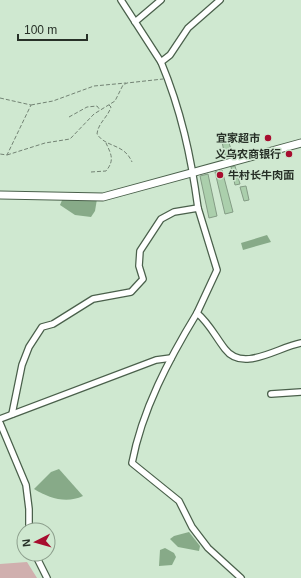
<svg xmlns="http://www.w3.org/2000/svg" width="301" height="578" viewBox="0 0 301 578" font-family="Helvetica,'Noto Sans SC',sans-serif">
	<rect width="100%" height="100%" fill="#cfe8d0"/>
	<!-- green -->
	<polygon fill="#d0afae" points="27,562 37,578 0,578 0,564"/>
	<!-- water -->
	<g fill="#87aa88">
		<polygon points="63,198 97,199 95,211 91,217 75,215 60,205"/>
		<polygon points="267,235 271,242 243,250 241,243"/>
		<path d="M 59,469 L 83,496 C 66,504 49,498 34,489 L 51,472 Z"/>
		<polygon points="189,532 200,546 199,551 178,547 170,539 174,536"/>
		<polygon points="165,548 174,553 176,557 172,565 159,566 160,550"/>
	</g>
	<!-- building -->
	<g fill="#abcfac" stroke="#849c85">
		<polygon points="227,136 232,153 225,155 221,138"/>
		<polygon points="235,166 240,184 235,185 231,167"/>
		<polygon points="222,170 233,212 225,214 215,172"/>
		<polygon points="208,174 217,216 209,218 200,176"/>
		<polygon points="246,186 249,200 244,201 240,187"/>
	</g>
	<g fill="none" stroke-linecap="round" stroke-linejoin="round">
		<defs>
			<g id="minor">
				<polyline points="121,0 161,62"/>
				<polyline points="135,22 161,0"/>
				<path d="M 198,208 C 191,156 181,110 161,62 L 170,55 L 188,28 L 220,0"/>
				<polyline points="271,394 301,392"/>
				<polyline points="12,414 22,365 29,347 42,327 53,324 93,299 131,292 143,279 139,266 140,251 161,219 174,212 198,208 217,270 197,313"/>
				<polyline points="0,419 156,360 171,358"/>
				<polyline points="0,423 26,485 29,509 29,530"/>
				<polyline points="35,554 47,578"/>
				<path d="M 241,578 L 208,548 L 192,527 L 179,501 L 132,463 C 142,410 169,359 197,313 C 209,323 215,336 225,349 C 243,373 278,347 301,343"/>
			</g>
			<polyline id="tertiary" points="0,195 103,197 301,143"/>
		</defs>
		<!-- minor casing -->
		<use href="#minor" stroke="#4a604b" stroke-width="8"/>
		<!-- tertiary casing -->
		<use href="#tertiary" stroke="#4a604b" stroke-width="9"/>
		<!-- path -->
		<g stroke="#738374" stroke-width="1" stroke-dasharray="4 2" stroke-linecap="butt">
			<polyline points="0,98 31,105 7,155 0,154"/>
			<polyline points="31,105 53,101 94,86 126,83"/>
			<path d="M 109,105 L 111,107 C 108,117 98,123 97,134 C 106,148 124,143 132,162"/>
			<polyline points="69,117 87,107 97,106 100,110"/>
			<polyline points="7,155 45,143 70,139 94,114 115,101 123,85 127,83 163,79"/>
			<path d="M 91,172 L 106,171 C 115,160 111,154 106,143"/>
		</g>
		<!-- minor -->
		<use href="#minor" stroke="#fff" stroke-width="5.5"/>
		<!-- tertiary -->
		<use href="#tertiary" stroke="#fff" stroke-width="7"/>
	</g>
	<!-- markers -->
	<g fill="#a70d2f" stroke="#cfe8d0" stroke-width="1.5">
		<circle cx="268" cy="138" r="4"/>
		<circle cx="289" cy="154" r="4"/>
		<circle cx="220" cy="175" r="4"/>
	</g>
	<g text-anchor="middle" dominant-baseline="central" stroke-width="3" stroke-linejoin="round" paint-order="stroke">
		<!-- poi labels -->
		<g font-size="11" font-weight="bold" fill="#273027" stroke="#cfe8d0" text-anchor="end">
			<text x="260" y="138">宜家超市</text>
			<text x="281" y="154">义乌农商银行</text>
			<text x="228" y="175" text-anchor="start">牛村长牛肉面</text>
		</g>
	</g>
	<!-- north arrow -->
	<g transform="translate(36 542) rotate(264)"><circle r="19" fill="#cfe8d0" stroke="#8c9e8c"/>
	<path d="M0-3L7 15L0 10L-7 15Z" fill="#a70d2f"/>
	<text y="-6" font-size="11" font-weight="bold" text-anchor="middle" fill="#273027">N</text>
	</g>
	<!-- scale -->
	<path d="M18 34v6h69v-6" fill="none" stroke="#273027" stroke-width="2"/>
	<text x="24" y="34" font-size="12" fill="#273027" stroke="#cfe8d0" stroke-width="3" paint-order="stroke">100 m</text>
</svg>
